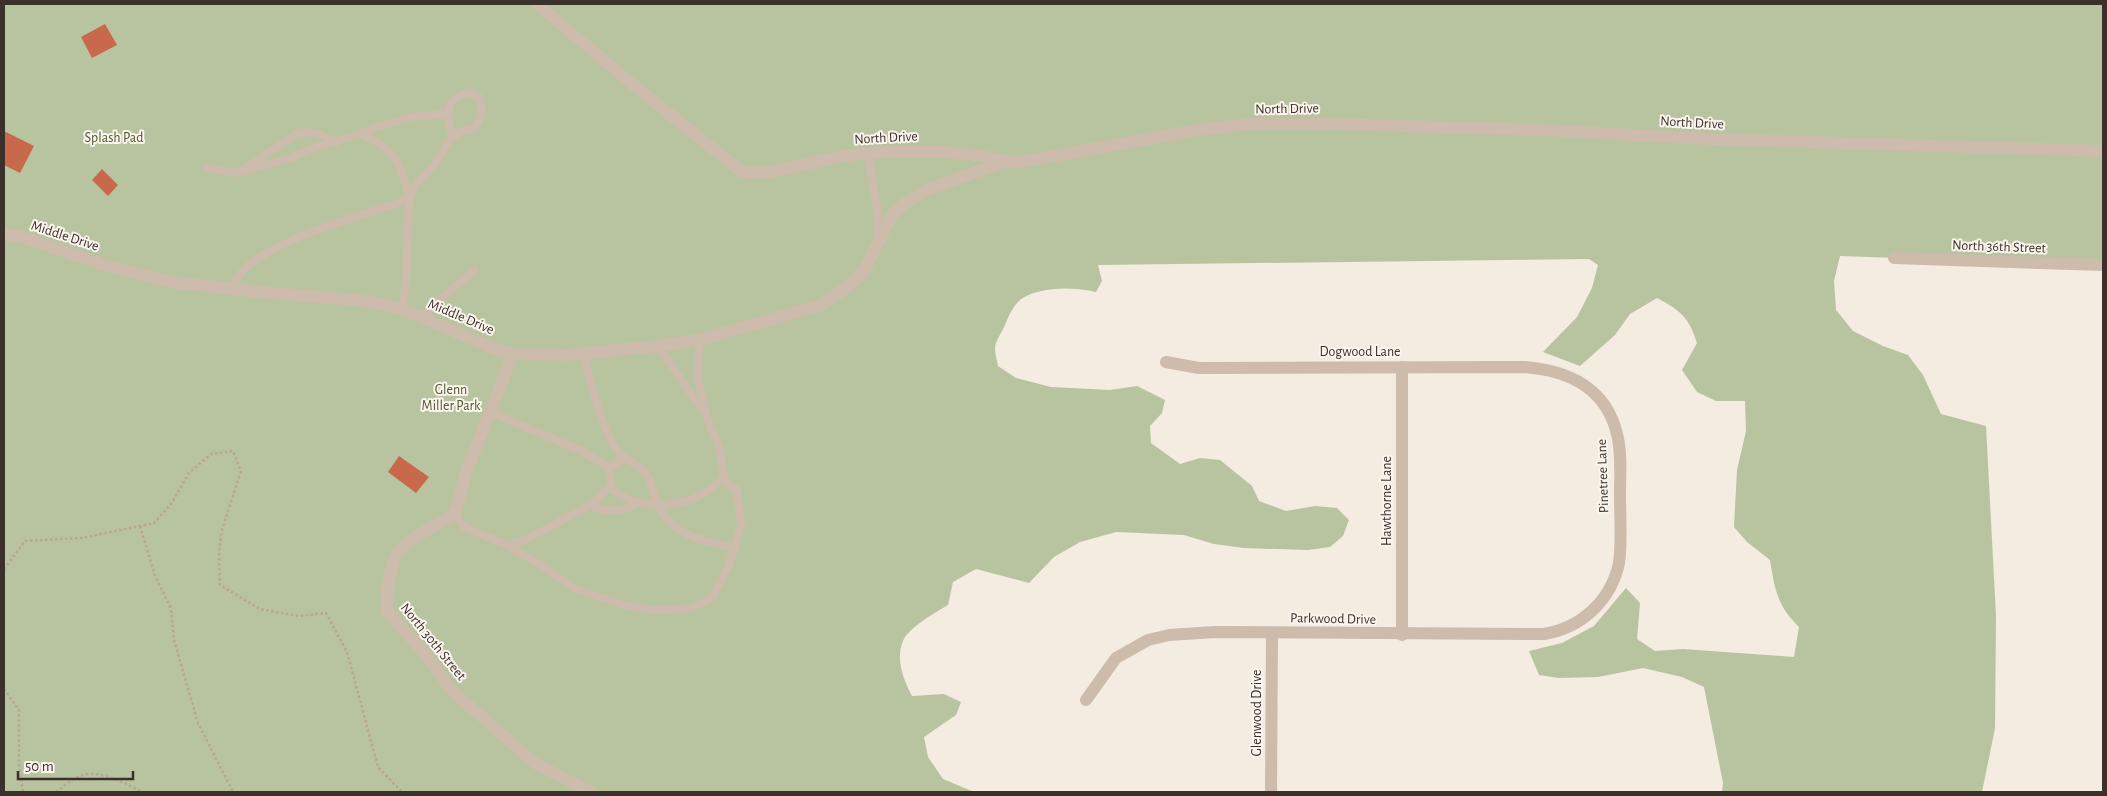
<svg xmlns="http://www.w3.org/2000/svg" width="2107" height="796" viewBox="0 0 2107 796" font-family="'Alegreya Sans',sans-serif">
	<rect width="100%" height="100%" fill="#f4ebe1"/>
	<!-- green -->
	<path fill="#b8c4a0" d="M 4,4 L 2103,4 L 2103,265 L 1840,256 L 1834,281 L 1836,310 L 1853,331 L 1883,346 L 1908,355 L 1923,375 L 1941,414 L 1986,426 L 1996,616 L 1995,728 L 1982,792 L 1722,792 L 1723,783 L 1704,687 L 1682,677 L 1643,668 L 1598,677 L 1559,678 L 1539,675 L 1529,651 L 1562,643 L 1594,626 L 1626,588 L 1640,603 L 1637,639 L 1655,651 L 1683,649 L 1794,657 L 1799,627 C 1777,605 1775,590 1770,560 L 1747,542 L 1734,527 L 1737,470 L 1746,431 L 1745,401 L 1716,401 L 1697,392 L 1682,370 L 1697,343 C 1689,317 1680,310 1657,298 L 1630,314 L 1615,335 L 1580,366 L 1543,352 L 1577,317 L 1592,288 L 1598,265 L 1589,259 L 1098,265 L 1102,281 L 1096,292 C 1074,287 1043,286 1023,298 C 1013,304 1009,316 1004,327 C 994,347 993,343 998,366 L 1016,378 L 1051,387 L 1110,390 L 1137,386 L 1165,400 L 1162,413 L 1150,426 L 1151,443 L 1180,464 L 1200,458 L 1220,460 L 1252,486 L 1259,501 L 1286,511 L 1315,506 L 1337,508 L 1349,520 L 1343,536 L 1330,547 L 1308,550 L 1244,548 L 1214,544 L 1184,535 L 1116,532 L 1080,542 L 1054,557 L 1029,583 L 976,569 L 953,582 L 948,605 C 936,612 908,628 903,641 C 895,659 904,681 912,696 L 944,694 L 961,702 L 956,715 L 924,737 L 928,757 L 943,779 L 974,792 L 4,792 Z"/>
	<!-- building -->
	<g fill="#c8694b">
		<polygon points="105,24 117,45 92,58 81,37"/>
		<polygon points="4,131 34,146 20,173 4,165"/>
		<polygon points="102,169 118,185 108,196 92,180"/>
		<polygon points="399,456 429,477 416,493 388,472"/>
	</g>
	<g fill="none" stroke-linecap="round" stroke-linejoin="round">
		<!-- path -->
		<g stroke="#b9a596" stroke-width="2.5" stroke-dasharray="2.5 2.5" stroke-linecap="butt">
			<polyline points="140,526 155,576 171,608 174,640 198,723 233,792"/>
			<polyline points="4,569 25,541 82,538 154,523 171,504 189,473 211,454 233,451 241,471 221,533 219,556 220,585 260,609 298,616 326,613 347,652 378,767 402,792"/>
			<polyline points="4,689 19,710 19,763 23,792"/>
			<path d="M 56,792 C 65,785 78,774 90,774 C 108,774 127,784 142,792"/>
		</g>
		<!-- lane -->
		<g stroke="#cdbbac" stroke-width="8">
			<polyline points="868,153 877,208 878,238"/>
			<polyline points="206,168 238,173 290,158 316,147 348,138 377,127 411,117 446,114"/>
			<path d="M 242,170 L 298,133 C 313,130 323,135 336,142"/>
			<path d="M 229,289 C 235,280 241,272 249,265 C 288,234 361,216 409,199 C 403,165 393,146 360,134"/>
			<path d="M 402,310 L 406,281 L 409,199 L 416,184 L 434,165 L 452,137 L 463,131 L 474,129 C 482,117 484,110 479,97 L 470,92 C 440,102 448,112 452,137"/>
			<polyline points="421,317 474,270"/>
			<polyline points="658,346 705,414"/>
			<path d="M 584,354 C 588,377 605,439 620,454 C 628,461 639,465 645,472 C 652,481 652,490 656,501 C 671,537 700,539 734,548"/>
			<polyline points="490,412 582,451 609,467 626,458"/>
			<path d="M 609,467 L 612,489 C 644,515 697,508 724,477"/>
			<path d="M 590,505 C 604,513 626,512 638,502"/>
			<polyline points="455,514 464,527 503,543 536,562 576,589 627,606 659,610 691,608 712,598 728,567 741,526 737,490 724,481 720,449 707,418 698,379 699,340"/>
			<polyline points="507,546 527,539 590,505 611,486"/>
		</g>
		<!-- street -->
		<g stroke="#cdbbac" stroke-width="12">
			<path d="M 537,4 L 637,88 L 741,171 C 762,179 823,158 850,155 C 892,150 934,150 976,155 C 994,157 1001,163 1020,162 L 1198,130 L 1250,124 L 1331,124 L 1541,130 L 1710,139 L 2103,151"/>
			<polyline points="4,234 19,236 107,266 171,282 271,293 356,300 383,304 412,313 500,351 513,354 567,355 658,346 699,340 821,305 850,285 864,271 892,215 904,204 926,190 1004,162"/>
			<polyline points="1894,258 2103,265"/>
			<path d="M 513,354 L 465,475 L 455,514 C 441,522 405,540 397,554 C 388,571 387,592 387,611 L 427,656 L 452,691 L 536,764 L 591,792"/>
			<polyline points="1402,367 1402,635"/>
			<path d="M 1086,700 L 1116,658 L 1148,640 L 1169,635 L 1215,632 L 1544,634 C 1581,628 1611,601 1619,563 C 1622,543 1620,516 1620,495 C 1620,476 1622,453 1617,434 C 1606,388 1568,370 1523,367 L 1199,368 L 1166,362"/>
			<polyline points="1271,792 1272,633"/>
		</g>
	</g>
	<g text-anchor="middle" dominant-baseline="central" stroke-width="4" stroke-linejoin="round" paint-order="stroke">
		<!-- street labels -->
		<g font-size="14" fill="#3b302b" stroke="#fbf5ee">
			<text transform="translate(1287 109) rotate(-1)">North Drive</text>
			<text transform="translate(1692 123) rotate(3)">North Drive</text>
			<text transform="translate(886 138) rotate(-3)">North Drive</text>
			<text transform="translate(65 236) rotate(18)">Middle Drive</text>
			<text transform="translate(1999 247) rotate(2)">North 36th Street</text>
			<text transform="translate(461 317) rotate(23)">Middle Drive</text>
			<text x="1360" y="352">Dogwood Lane</text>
			<text transform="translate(1603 476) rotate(-92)">Pinetree Lane</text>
			<text transform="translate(1387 501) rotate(-90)">Hawthorne Lane</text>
			<text transform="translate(1333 619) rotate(1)">Parkwood Drive</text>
			<text transform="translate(433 642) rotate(51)">North 30th Street</text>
			<text transform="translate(1257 713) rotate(-90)">Glenwood Drive</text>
		</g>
		<!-- park labels -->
		<g font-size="14" fill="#4a5a2e" stroke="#fbf5ee">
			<text x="114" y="138">Splash Pad</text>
			<text x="451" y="390">Glenn<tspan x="451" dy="16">Miller Park</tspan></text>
		</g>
	</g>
	<!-- border -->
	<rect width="2107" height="796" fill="none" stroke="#3b302b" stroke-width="10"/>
	<!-- scale -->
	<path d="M18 771v8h115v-8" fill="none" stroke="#3b302b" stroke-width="2.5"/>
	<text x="25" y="771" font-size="15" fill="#3b302b" stroke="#fbf5ee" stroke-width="4" paint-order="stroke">50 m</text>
</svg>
